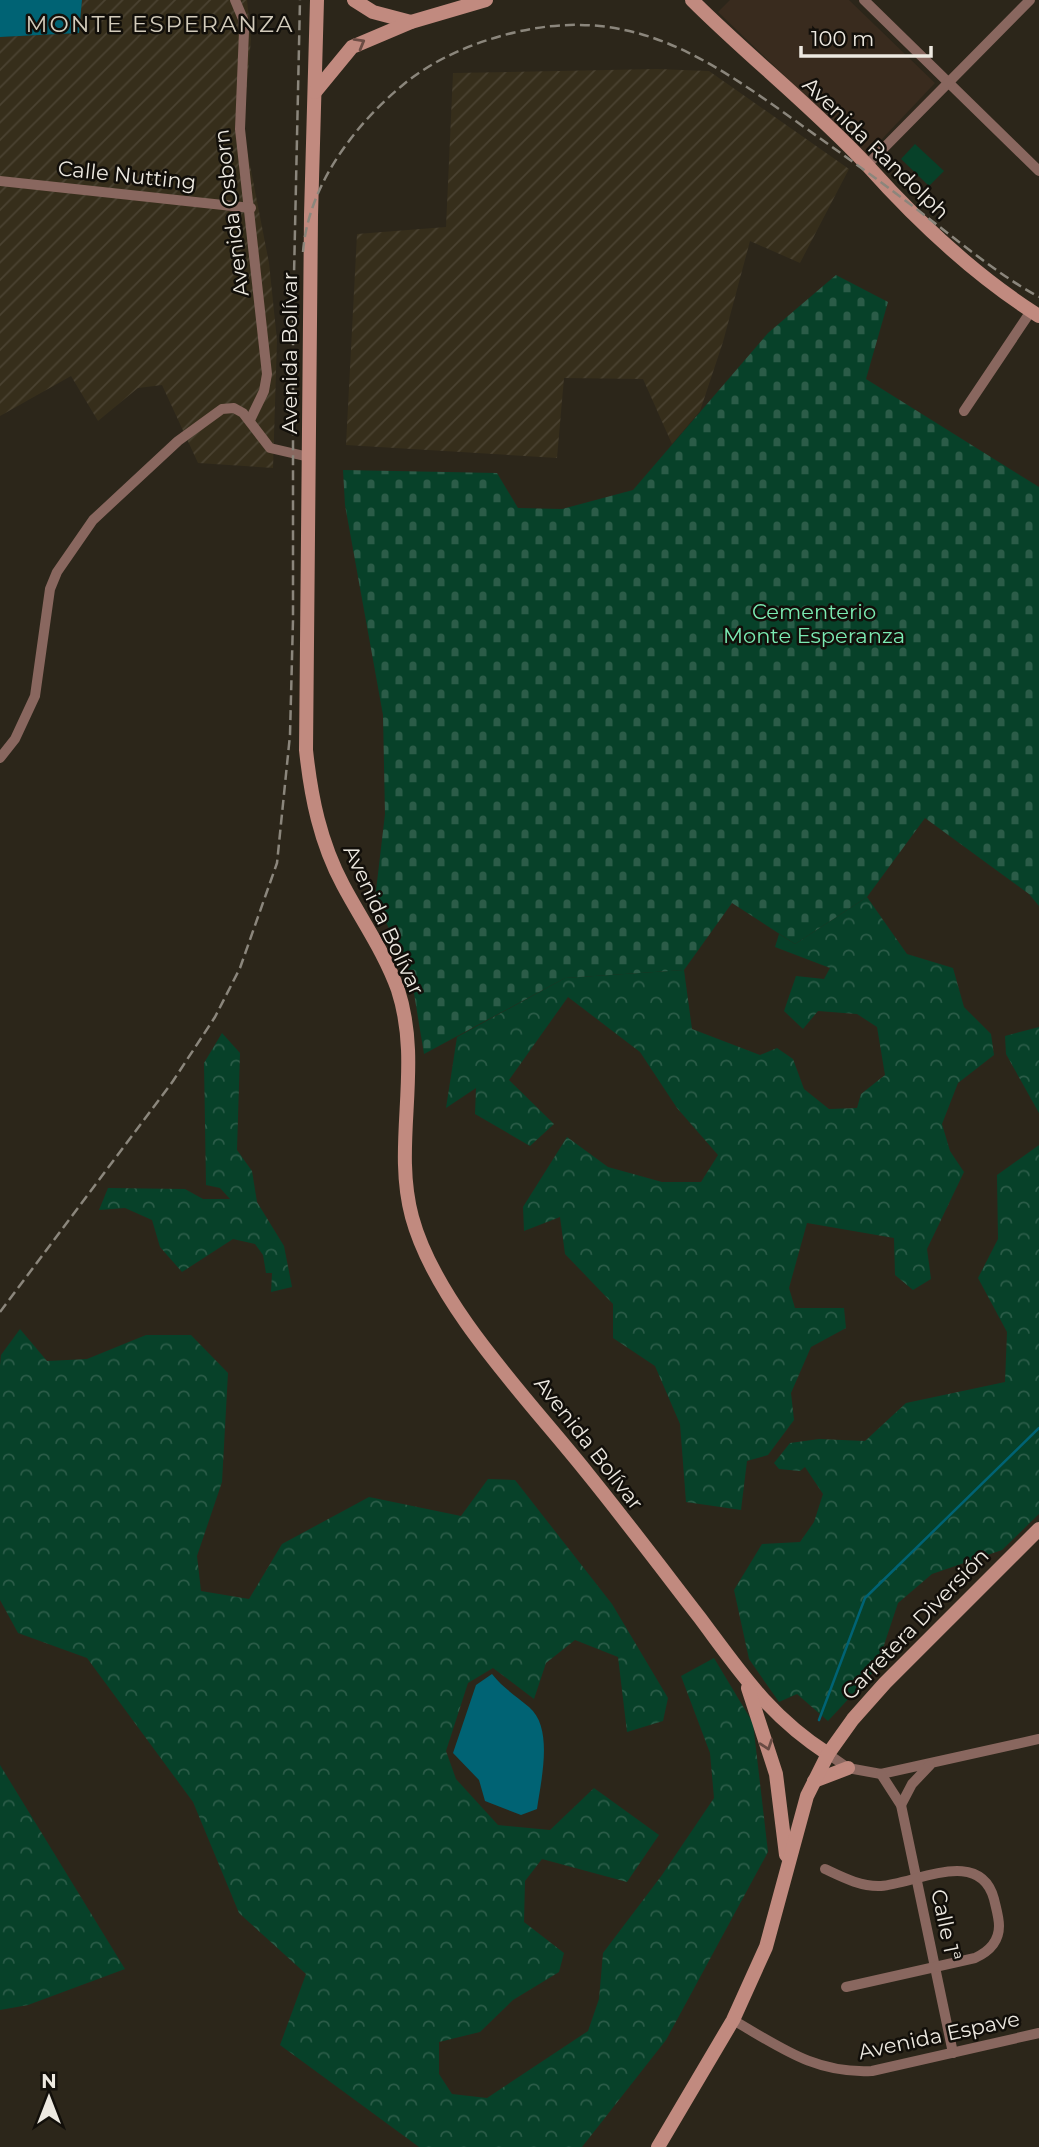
<svg xmlns="http://www.w3.org/2000/svg" width="1039" height="2147" viewBox="0 0 1039 2147" font-family="Montserrat,sans-serif">
	<defs>
		<pattern id="industrial-furrows" width="10" height="10" patternUnits="userSpaceOnUse" patternTransform="scale(1.75)"><rect width="10" height="10" fill="#362e1b"/><path d="M-1 1l2-2M0 10L10 0M9 11l2-2" fill="none" stroke="#4a4231"/></pattern>
		<pattern id="forest-crowns" width="20" height="18" patternUnits="userSpaceOnUse" patternTransform="scale(1.75)"><rect width="20" height="18" fill="#074129"/><path d="M2 6a3 3 0 1 1 6 0M12 15a3 3 0 1 1 6 0" fill="none" stroke="#2b5c48"/></pattern>
		<pattern id="cemetery-stones" width="16" height="16" patternUnits="userSpaceOnUse" patternTransform="scale(1.75)"><rect width="16" height="16" fill="#074129"/><path d="M2 7V4a2 2 0 0 1 4 0v3zM10 15v-3a2 2 0 0 1 4 0v3z" fill="#2b5c48"/></pattern>
	</defs>
	<rect width="100%" height="100%" fill="#2c261a"/>
	<!-- industrial -->
	<g fill="url(#industrial-furrows)">
		<polygon points="82,0 247,0 251,39 243,129 269,263 277,340 273,468 198,463 162,385 138,388 98,421 71,376 0,416 0,37 78,33"/>
		<polygon points="657,69 709,71 849,169 800,263 750,241 723,342 700,411 672,444 643,379 564,378 557,458 346,445 357,234 446,227 453,73"/>
	</g>
	<!-- education -->
	<polygon fill="#392b1e" points="730,0 849,0 935,83 867,155 718,12"/>
	<!-- forest -->
	<g fill="url(#forest-crowns)">
		<polygon points="867,897 907,954 953,968 964,1007 991,1034 994,1055 958,1083 942,1124 950,1151 964,1172 927,1249 931,1279 913,1290 895,1275 894,1238 807,1223 789,1288 795,1308 844,1308 846,1328 811,1347 791,1393 794,1420 768,1455 747,1461 741,1510 686,1502 680,1424 655,1366 613,1338 613,1304 565,1254 560,1217 524,1231 523,1207 567,1137 608,1167 662,1182 701,1182 718,1155 677,1108 640,1052 568,997 509,1080 554,1124 530,1146 475,1114 476,1088 446,1108 457,1037 565,978 684,970 692,1029 760,1055 777,1048 793,1059 804,1089 829,1109 857,1108 861,1094 885,1075 877,1027 857,1014 818,1011 803,1029 784,1011 796,976 824,979 830,968 775,947 779,934 795,944"/>
		<polygon points="1039,1027 1039,1113 1006,1054 1005,1036"/>
		<polygon points="222,1033 240,1053 237,1150 252,1171 257,1202 284,1246 292,1287 271,1292 272,1273 266,1273 263,1255 255,1244 233,1239 182,1272 160,1247 152,1220 125,1208 99,1210 108,1188 185,1189 203,1199 230,1199 220,1188 206,1185 204,1063"/>
		<polygon points="1039,1145 1039,1514 1002,1550 932,1574 898,1603 876,1669 828,1721 797,1694 779,1702 749,1659 734,1590 762,1544 800,1542 814,1522 823,1494 805,1467 800,1471 779,1469 774,1463 790,1443 819,1439 865,1441 906,1403 1005,1382 1007,1332 978,1278 998,1239 997,1175"/>
		<polygon points="20,1329 47,1361 87,1359 146,1335 191,1335 228,1373 222,1482 197,1556 201,1591 249,1599 282,1544 369,1497 461,1516 488,1479 515,1480 612,1604 668,1698 663,1721 627,1732 618,1657 575,1640 546,1663 534,1699 493,1668 468,1683 446,1751 456,1779 498,1825 550,1830 594,1788 659,1835 627,1882 542,1859 525,1881 524,1922 564,1953 559,1972 513,2000 480,2032 439,2042 439,2074 452,2094 487,2098 588,2031 599,1999 603,1953 662,1875 714,1798 710,1753 681,1676 714,1658 753,1723 768,1852 666,2040 582,2147 419,2147 280,2045 306,1974 239,1913 193,1802 87,1658 18,1633 0,1600 0,1365 1,1355"/>
		<polygon points="0,1765 125,1969 28,2005 0,2010"/>
	</g>
	<!-- cemetery -->
	<polygon fill="url(#cemetery-stones)" points="836,275 888,302 866,379 1039,487 1039,906 1029,894 925,818 867,897 795,944 732,903 684,970 565,978 424,1054 411,975 375,899 385,814 383,715 345,505 343,470 497,473 518,508 562,509 633,490 768,333"/>
	<!-- pitch -->
	<polygon fill="#074129" points="915,144 944,171 929,186 901,159"/>
	<!-- water -->
	<g fill="#006374">
		<polygon points="0,0 82,0 79,33 0,37"/>
		<path d="M 492,1674 C 503,1688 516,1696 529,1707 C 554,1728 541,1780 537,1809 L 521,1815 L 485,1801 L 479,1780 L 453,1753 L 476,1685 Z"/>
	</g>
	<g fill="none" stroke-linecap="round" stroke-linejoin="round">
		<!-- stream -->
		<polyline stroke="#006374" stroke-width="2.5" points="819,1720 865,1598 1039,1428"/>
		<!-- minor -->
		<g stroke="#89675f" stroke-width="10">
			<polyline points="235,0 243,19 244,31 240,129 267,374 264,391 250,420"/>
			<polyline points="864,0 1039,171"/>
			<polyline points="867,165 1030,0"/>
			<polyline points="0,181 251,208"/>
			<polyline points="964,411 1031,311"/>
			<polyline points="0,758 15,739 35,696 50,589 57,572 93,520 178,441 222,409 234,408 243,413 270,448 309,457"/>
			<polyline points="828,1754 848,1768 881,1774 1039,1739"/>
			<polyline points="881,1774 901,1805 953,2053"/>
			<polyline points="901,1805 912,1784 930,1765"/>
			<path d="M 825,1869 C 842,1877 861,1887 881,1886 C 917,1883 980,1847 994,1899 C 996,1908 999,1917 999,1926 C 999,1942 988,1952 975,1958 L 846,1987"/>
			<path d="M 733,2020 C 780,2047 815,2074 872,2071 L 1039,2033"/>
		</g>
		<!-- secondary -->
		<g stroke="#c18a7f" stroke-width="14">
			<path d="M 317,0 L 311,215 L 306,750 C 311,797 320,842 343,885 C 361,919 385,953 398,990 C 423,1067 392,1143 412,1217 C 436,1306 531,1402 588,1474 C 626,1521 663,1570 700,1618 C 741,1673 769,1716 828,1754"/>
			<polyline points="354,0 373,12 411,22"/>
			<path d="M 692,0 C 749,57 813,107 867,165 C 918,222 974,275 1039,316"/>
			<polyline points="315,92 352,47 411,22 486,0"/>
			<polyline points="748,1688 776,1774 786,1855"/>
			<polyline points="814,1781 848,1768"/>
			<polyline points="658,2147 733,2020 766,1947 807,1796 828,1754 853,1719 885,1683 1039,1529"/>
		</g>
		<!-- rail -->
		<g stroke="#8b867c" stroke-width="2.5" stroke-dasharray="10 5" stroke-linecap="butt">
			<path d="M 303,252 C 308,186 354,125 404,84 C 435,59 470,44 508,34 C 625,4 699,52 790,117 C 835,149 879,180 923,214 C 960,242 997,274 1039,297"/>
			<polyline points="0,1312 173,1081 215,1017 240,968 277,863 290,735 293,620 293,321 300,0"/>
		</g>
	</g>
	<!-- one-way arrows -->
	<defs><path id="oneway-chevron" d="M-2-3.5L2.5 0L-2 3.5" fill="none" stroke-width="1.6" stroke-linecap="round" stroke-linejoin="round" transform="scale(1.75)"/></defs>
	<g stroke="#6a4c44">
		<use href="#oneway-chevron" transform="translate(360 43) rotate(-30)"/>
		<use href="#oneway-chevron" transform="translate(767 1745) rotate(71)"/>
	</g>
	<g text-anchor="middle" dominant-baseline="central" stroke-width="5" stroke-linejoin="round" paint-order="stroke">
		<!-- street labels -->
		<g font-size="21" fill="#ede9e1" stroke="#120f0a">
			<text transform="translate(876 148) rotate(44)">Avenida Randolph</text>
			<text transform="translate(127 175) rotate(6)">Calle Nutting</text>
			<text transform="translate(231 213) rotate(-97)">Avenida Osborn</text>
			<text transform="translate(289 353) rotate(-90)">Avenida Bolívar</text>
			<text transform="translate(384 920) rotate(65)">Avenida Bolívar</text>
			<text transform="translate(589 1443) rotate(52)">Avenida Bolívar</text>
			<text transform="translate(915 1624) rotate(-46)">Carretera Diversión</text>
			<text transform="translate(946 1925) rotate(78)">Calle 1ª</text>
			<text transform="translate(939 2035) rotate(-12)">Avenida Espave</text>
		</g>
		<!-- park labels -->
		<g font-size="21" fill="#7bebb2" stroke="#120f0a">
			<text x="814" y="611">Cementerio<tspan x="814" dy="24">Monte Esperanza</tspan></text>
		</g>
		<!-- neighbourhood labels -->
		<g font-size="23" letter-spacing="2" fill="#d3ccbc" stroke="#120f0a">
			<text x="160" y="24">MONTE ESPERANZA</text>
		</g>
	</g>
	<!-- north arrow -->
	<g transform="translate(49 2098)" stroke="#120f0a" stroke-width="5" paint-order="stroke">
	<path d="M0-5L12 26L0 18L-12 26Z" fill="#ede9e1"/>
	<text y="-10" font-size="19" font-weight="bold" text-anchor="middle" fill="#ede9e1">N</text>
	</g>
	<!-- scale -->
	<path d="M801 46v10h130v-10" fill="none" stroke="#ede9e1" stroke-width="3.5"/>
	<text x="811" y="46" font-size="21" fill="#ede9e1" stroke="#120f0a" stroke-width="5" paint-order="stroke">100 m</text>
</svg>
